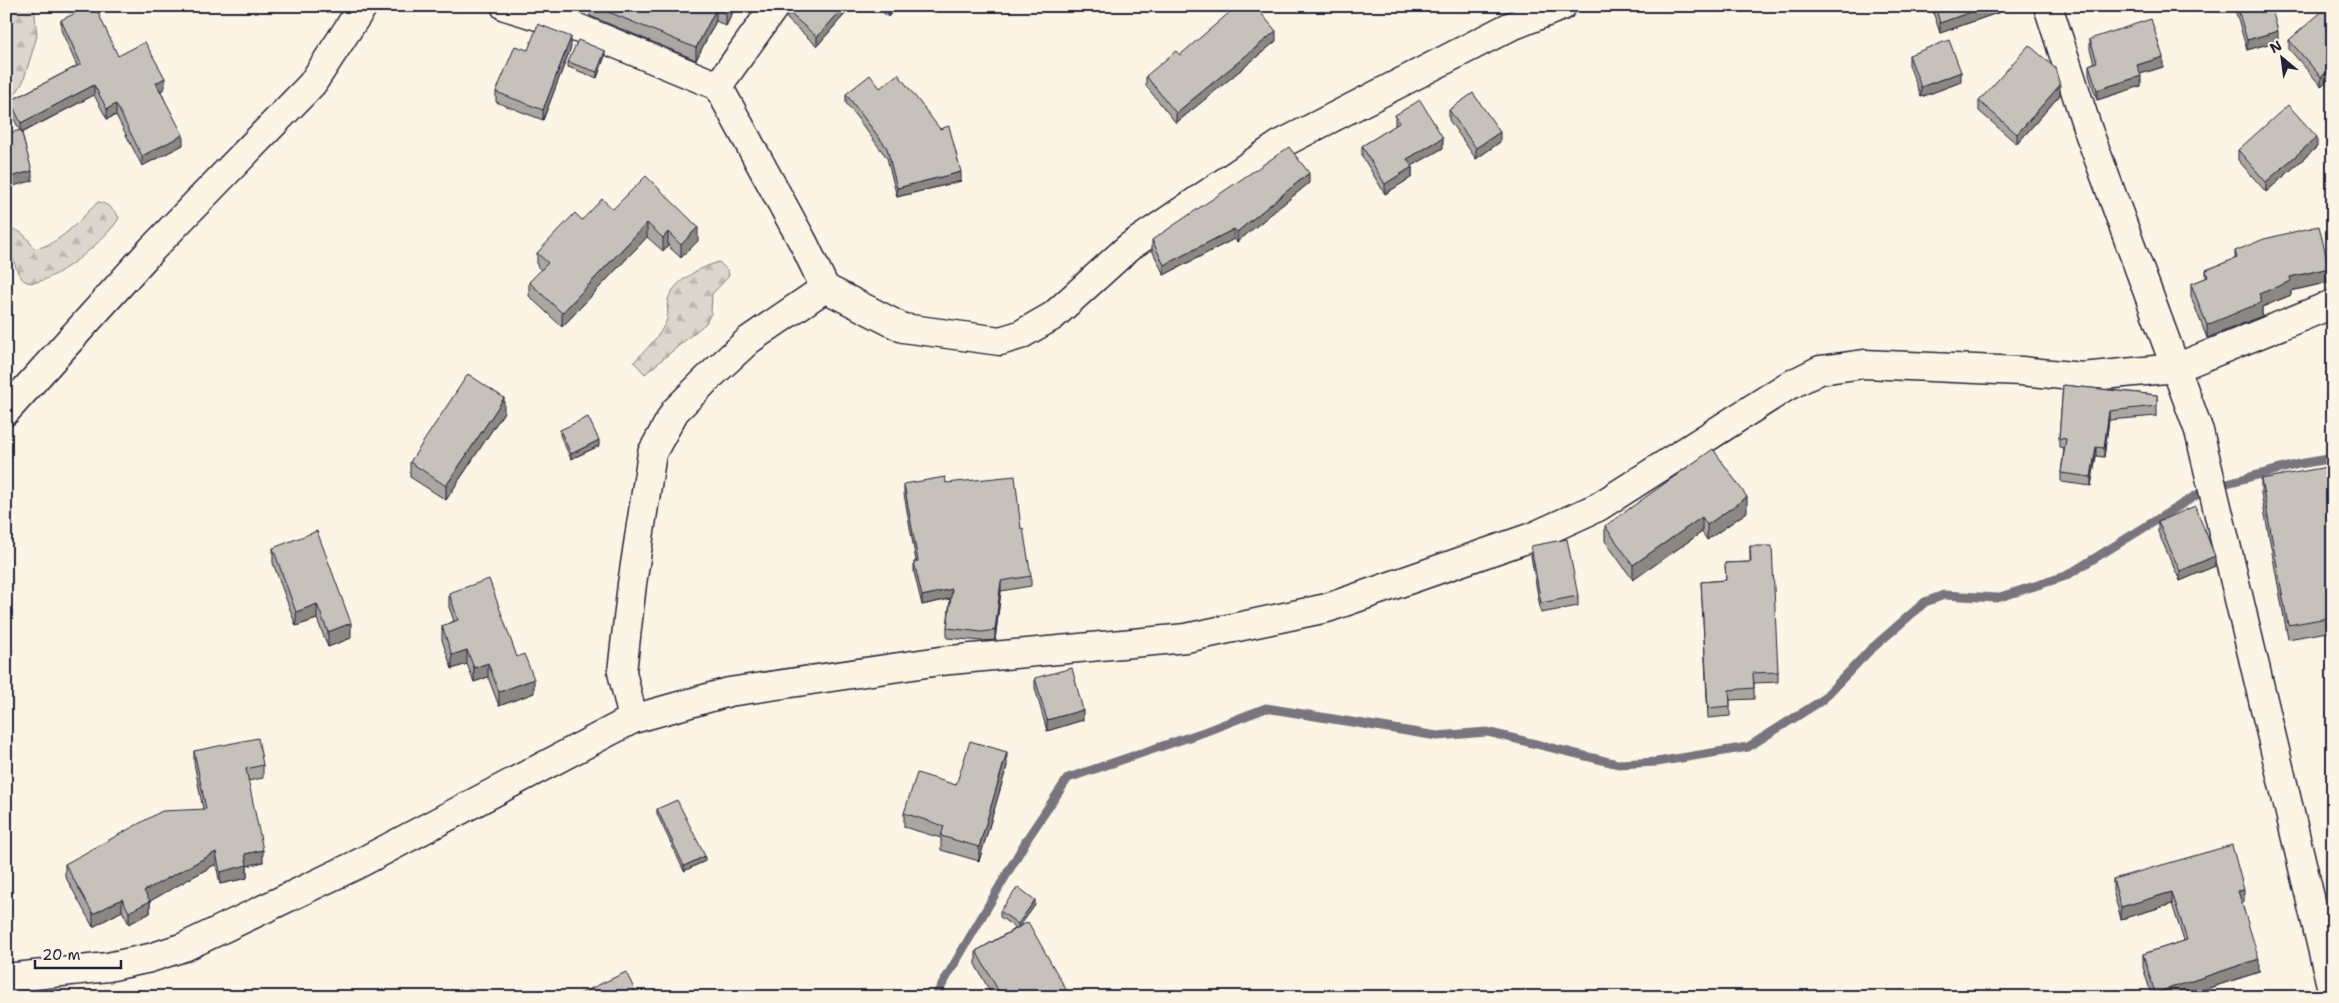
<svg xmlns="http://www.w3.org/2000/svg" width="2339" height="1003" viewBox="0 0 2339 1003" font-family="'Shantell Sans',sans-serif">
	<defs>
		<pattern id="forest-firs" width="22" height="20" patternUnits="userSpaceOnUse" patternTransform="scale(1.25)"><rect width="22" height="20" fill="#dcd6cc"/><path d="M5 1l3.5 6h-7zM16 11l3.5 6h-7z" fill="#bcb7b0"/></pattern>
	</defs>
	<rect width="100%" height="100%" fill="#fcf5e5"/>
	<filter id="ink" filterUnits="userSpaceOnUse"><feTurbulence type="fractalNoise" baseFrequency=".02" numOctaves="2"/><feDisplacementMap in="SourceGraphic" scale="10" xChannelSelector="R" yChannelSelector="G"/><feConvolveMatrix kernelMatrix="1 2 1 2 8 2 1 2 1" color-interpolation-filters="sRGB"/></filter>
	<g filter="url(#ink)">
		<!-- forest -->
		<g fill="url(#forest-firs)" stroke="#7f7c84">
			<polygon points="6,6 34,6 37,36 23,82 6,109"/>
			<path d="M 98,202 C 105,202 116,211 119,218 C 110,236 49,289 27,282 C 17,278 16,265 12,256 C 7,247 3,238 10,229 C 23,230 28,239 34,249 C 60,245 80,219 98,202 Z"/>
			<path d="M 719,262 L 728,271 L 729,276 L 712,294 L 711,313 L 706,323 L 645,374 L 634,362 C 646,349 661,336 667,319 C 669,313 666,306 668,300 C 673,281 701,267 719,262 Z"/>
		</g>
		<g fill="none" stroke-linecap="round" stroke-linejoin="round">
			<!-- stream -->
			<polyline stroke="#78757e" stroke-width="9" points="935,997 1029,836 1068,778 1204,732 1266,708 1437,736 1487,732 1618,764 1657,762 1748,747 1821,701 1869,651 1925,602 1944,595 1997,598 2066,576 2208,488 2299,464 2329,459 2333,460"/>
			<defs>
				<g id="minor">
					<polyline points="505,6 580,29 718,86 804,244 825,288 903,328 1000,341 1020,335 1053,316 1129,247 1279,145 1509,27 1562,6"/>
					<polyline points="2048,6 2088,130 2199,431 2333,994"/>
					<polyline points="718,86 775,6"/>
					<polyline points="6,411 152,249 312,84 363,6"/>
					<polyline points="633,719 622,672 632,584 652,453 675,411 708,378 749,340 825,288"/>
					<polyline points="6,978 108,967 150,958 184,947 356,865 633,719 729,692 940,661 1186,638 1327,608 1532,537 1598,507 1786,387 1820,370 1864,364 2021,371 2082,377 2176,368 2333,304"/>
				</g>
			</defs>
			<!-- minor casing -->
			<use href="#minor" stroke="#22223b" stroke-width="31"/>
			<!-- minor -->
			<use href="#minor" stroke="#fcf5e5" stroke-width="28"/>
		</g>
		<!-- wall -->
		<g fill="#aaa6a1" stroke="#22223b">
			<polygon points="590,6 736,6 726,26 716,21 696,60 590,16"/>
			<polygon points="791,6 852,6 817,46 787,19 787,11"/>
			<polygon points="876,6 898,6 888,17"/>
			<polygon points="1931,6 2000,6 2000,12 1940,33"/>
			<polygon points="2234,6 2271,6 2278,41 2247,50"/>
			<polygon points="2333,16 2333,76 2321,86 2289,49 2289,40"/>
			<polygon points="61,20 118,56 165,88 161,91 183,145 142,166 116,115 107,119 94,95 22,133 32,181 20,131 10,111 10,101 77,66 61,30"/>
			<polygon points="2090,39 2163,67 2140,74 2141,86 2097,100 2089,75 2089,65 2094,63 2090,49"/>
			<polygon points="1276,41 1176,123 1146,86 1146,76"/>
			<polygon points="571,47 543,120 496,102 496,92 528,50"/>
			<polygon points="1909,55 1961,82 1921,97 1909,65"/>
			<polygon points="605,56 597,78 568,67 568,62"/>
			<polygon points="880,88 940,129 961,181 897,197 887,158 846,103 846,94"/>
			<polygon points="2060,95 2017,144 1979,111 1979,101"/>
			<polygon points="1449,110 1500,142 1476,159 1449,120"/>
			<polygon points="1395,115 1443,148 1412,166 1412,177 1385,194 1362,156 1362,146 1395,126"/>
			<polygon points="2317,147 2266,192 2238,160 2238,150"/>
			<polygon points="2331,169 2333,169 2333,203 2331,179"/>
			<polygon points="1309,183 1237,242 1234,239 1164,275 1152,250 1152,240"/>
			<polygon points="613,209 698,241 681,258 668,246 663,251 647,237 562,327 529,296 529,282 541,270 537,266 537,253 582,220"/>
			<polygon points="2235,251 2329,282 2291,291 2291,295 2262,307 2262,316 2207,338 2191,297 2191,284 2206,278 2206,270 2235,259"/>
			<polygon points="2063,385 2157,395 2157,416 2109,420 2104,457 2096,456 2091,486 2061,482 2061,473 2064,448 2059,447 2059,438"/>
			<polygon points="504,412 446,500 410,477 410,462"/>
			<polygon points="560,430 599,446 571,459 560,435"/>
			<polygon points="2333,470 2333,631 2288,639 2261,493 2261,479"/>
			<polygon points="946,483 1021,529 1031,576 1031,586 1001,591 995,640 982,641 947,638 947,628 950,599 922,605 914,572 914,562 916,561 904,494 904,484"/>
			<polygon points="1747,512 1707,540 1702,532 1633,580 1605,541 1605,526"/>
			<polygon points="2158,522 2215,566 2180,581 2158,532"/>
			<polygon points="1531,546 1578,596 1578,606 1541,613 1531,556"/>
			<polygon points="1750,546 1778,672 1778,682 1754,683 1754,699 1730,700 1730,716 1708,718 1701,582 1726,580 1725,563 1750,562"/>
			<polygon points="273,548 351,638 328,647 317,619 296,626 273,563"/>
			<polygon points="449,593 517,657 534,693 499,706 488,677 474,682 467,664 452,669 442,640 442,626 454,621 449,607"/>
			<polygon points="1035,678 1083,720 1047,731 1035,688"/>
			<polygon points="194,751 263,765 263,778 248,781 263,862 247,866 247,878 220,884 216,864 150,901 150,913 129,924 122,911 93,927 65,876 65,864 203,809 194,763"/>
			<polygon points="1007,766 979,861 941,850 941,838 904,827 904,813 956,785"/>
			<polygon points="657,809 705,861 684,871 657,814"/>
			<polygon points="2113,879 2244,902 2242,903 2259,972 2181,997 2152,997 2143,967 2143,954 2184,941 2172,904 2121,919 2113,891"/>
			<polygon points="1035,905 1019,927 1068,997 993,997 976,966 976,951 1016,928 1000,917 1000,911"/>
		</g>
		<!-- shaded-wall -->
		<g fill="#8b8783" stroke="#22223b">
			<polygon points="730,6 736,6 726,26 726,14"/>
			<polygon points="845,6 852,6 817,46 817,37"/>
			<polygon points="890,6 898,6 888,17 888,8"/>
			<polygon points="1987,6 2000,6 2000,12 1940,33 1940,23"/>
			<polygon points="716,9 716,21 696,60 696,48"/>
			<polygon points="1276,31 1276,41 1176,123 1176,113"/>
			<polygon points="2278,31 2278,41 2247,50 2247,40"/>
			<polygon points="571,37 571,47 543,120 543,110"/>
			<polygon points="605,51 605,56 597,78 597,72"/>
			<polygon points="2163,57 2163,67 2137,75 2137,65"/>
			<polygon points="2333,67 2333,76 2321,86 2321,77"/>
			<polygon points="1961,72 1961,82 1921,97 1921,87"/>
			<polygon points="2141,76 2141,86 2097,100 2097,90"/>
			<polygon points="165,78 165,88 156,93 156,83"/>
			<polygon points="94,85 94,95 21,133 21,123"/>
			<polygon points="2060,85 2060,95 2017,144 2017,134"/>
			<polygon points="116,104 116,115 107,119 107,109"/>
			<polygon points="1500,132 1500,142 1476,159 1476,148"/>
			<polygon points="183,135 183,145 142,166 142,156"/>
			<polygon points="2317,137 2317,147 2266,192 2266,182"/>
			<polygon points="1443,138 1443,148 1407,169 1407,159"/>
			<polygon points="1412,167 1412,177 1385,194 1385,184"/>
			<polygon points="32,171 32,181 6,188 6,178"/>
			<polygon points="961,172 961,181 897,197 897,188"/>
			<polygon points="1309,173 1309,183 1237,242 1237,232"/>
			<polygon points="647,223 647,237 562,327 562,313"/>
			<polygon points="698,227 698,241 681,258 681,245"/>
			<polygon points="1234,229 1234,239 1164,275 1164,265"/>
			<polygon points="668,232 668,246 663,251 663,238"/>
			<polygon points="2329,268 2329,282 2291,291 2291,295 2262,307 2262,316 2207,338 2207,325 2259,294 2290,277"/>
			<polygon points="504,398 504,412 446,500 446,486"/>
			<polygon points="2109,411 2109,420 2104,457 2104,448"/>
			<polygon points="599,440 599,446 571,459 571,454"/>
			<polygon points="2096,447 2096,456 2091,486 2091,477"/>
			<polygon points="1747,497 1747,512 1707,540 1707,525"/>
			<polygon points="1702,517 1702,532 1633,580 1633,565"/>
			<polygon points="2215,556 2215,566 2180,581 2180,571"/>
			<polygon points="1001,581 1001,591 995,640 995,630"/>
			<polygon points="952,589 952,598 922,605 922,596"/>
			<polygon points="317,604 317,619 296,626 296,612"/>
			<polygon points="351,623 351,638 328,647 328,632"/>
			<polygon points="467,650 467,664 452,669 452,655"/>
			<polygon points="488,663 488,677 474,682 474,668"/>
			<polygon points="534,679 534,693 499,706 499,692"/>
			<polygon points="1083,710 1083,720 1047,731 1047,720"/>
			<polygon points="1007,752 1007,766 979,861 979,847"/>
			<polygon points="263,850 263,862 247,866 247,878 220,884 220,872 245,854"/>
			<polygon points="216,852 216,864 150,901 150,913 129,924 129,912 144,891"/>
			<polygon points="705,856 705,861 684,871 684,866"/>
			<polygon points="2244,890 2244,902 2238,904 2238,891"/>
			<polygon points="2172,892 2172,904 2121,919 2121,907"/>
			<polygon points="122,899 122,911 93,927 93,914"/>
			<polygon points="1035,900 1035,905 1018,929 1018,924"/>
			<polygon points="2259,959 2259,972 2181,997 2155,997 2155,993"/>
			<polygon points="1012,993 1012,997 1006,997"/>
			<polygon points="1068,993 1068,997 1061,997"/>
		</g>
		<!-- building -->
		<g fill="#c6c1bb" stroke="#22223b">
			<polygon points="90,6 95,6 118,56 145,42 165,78 156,83 183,135 142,156 116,104 107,109 94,85 21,123 10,101 81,64 61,20"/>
			<polygon points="594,6 730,6 726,14 716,9 696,48"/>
			<polygon points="791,6 845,6 817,37 787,11"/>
			<polygon points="1237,6 1255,6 1276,31 1176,113 1146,76 1176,51 1180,55"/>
			<polygon points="1935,6 1987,6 1940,23"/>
			<polygon points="2237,6 2271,6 2278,31 2247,40"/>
			<polygon points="2326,8 2333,16 2333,67 2321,77 2289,40"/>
			<polygon points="2151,19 2163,57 2137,65 2141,76 2097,90 2089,65 2097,62 2090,39"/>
			<polygon points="538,24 571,37 543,110 496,92 515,46 528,50"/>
			<polygon points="578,40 605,51 597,72 568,62"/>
			<polygon points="1949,40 1961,72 1921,87 1909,55"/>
			<polygon points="2029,45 2055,68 2060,85 2017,134 1979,101"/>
			<polygon points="898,74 940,129 949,126 961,172 897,188 887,148 846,94 870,75 880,88"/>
			<polygon points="1473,93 1500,132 1476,148 1449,110"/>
			<polygon points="1420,100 1443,138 1407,159 1412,167 1385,184 1362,146 1399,123 1395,115"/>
			<polygon points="2288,105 2317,137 2266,182 2238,150"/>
			<polygon points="21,130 32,171 6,178 6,134"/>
			<polygon points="1289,147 1309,173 1237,232 1234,229 1164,265 1152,240"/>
			<polygon points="2331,169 2333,169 2333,193"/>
			<polygon points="646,176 698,227 681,245 668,232 663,238 647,223 562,313 529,282 548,263 537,253 575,213 582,220 602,199 613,209"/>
			<polygon points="2319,226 2329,268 2290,277 2291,281 2259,294 2262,302 2207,325 2191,284 2208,277 2206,270 2237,258 2235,251 2264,239"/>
			<polygon points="468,374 504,398 446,486 410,462"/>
			<polygon points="2063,385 2157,395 2157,406 2109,411 2104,448 2096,447 2091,477 2061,473 2066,439 2059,438"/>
			<polygon points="588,417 599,440 571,454 560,430"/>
			<polygon points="1713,449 1747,497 1707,525 1702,517 1633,565 1605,526"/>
			<polygon points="2327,467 2333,470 2333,617 2288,625 2261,479"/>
			<polygon points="1015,476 1021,529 1023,528 1031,576 1001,581 995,630 982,632 947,628 952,589 922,596 914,562 918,561 904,484 945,477 946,483"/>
			<polygon points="2195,506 2215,556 2180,571 2158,522"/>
			<polygon points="317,531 351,623 328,632 317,604 296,612 273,548"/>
			<polygon points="1567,539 1578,596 1541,603 1531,546"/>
			<polygon points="1750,546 1772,546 1778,672 1753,673 1754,688 1729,690 1730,706 1708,708 1701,582 1726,580 1725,563 1751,562"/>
			<polygon points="489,579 517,657 524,654 534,679 499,692 488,663 474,668 467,650 452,655 442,626 458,620 449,593"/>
			<polygon points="1072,668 1083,710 1047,720 1035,678"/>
			<polygon points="258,738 263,765 246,769 263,850 245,854 247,865 220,872 216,852 144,891 150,901 129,912 122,899 93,914 65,864 162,811 206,809 194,751"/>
			<polygon points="970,741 1007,752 979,847 941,836 944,826 904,813 917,773 956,785"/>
			<polygon points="677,800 705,856 684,866 657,809"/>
			<polygon points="2232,845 2244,890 2238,891 2259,959 2155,993 2143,954 2187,940 2172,892 2121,907 2113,879"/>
			<polygon points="1018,887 1035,900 1018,924 1000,911"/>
			<polygon points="1028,922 1068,993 1061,997 1015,997 1012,993 1006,997 1002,997 976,951"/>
			<polygon points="626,972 638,997 573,997"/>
		</g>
	</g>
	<!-- margin -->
	<rect width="2339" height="1003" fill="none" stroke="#fcf5e5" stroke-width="25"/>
	<rect x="12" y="12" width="2314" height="978" fill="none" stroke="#22223b" stroke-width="2" filter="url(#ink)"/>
	<!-- north arrow -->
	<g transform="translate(2282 58) rotate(331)" stroke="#fcf5e5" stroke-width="4" paint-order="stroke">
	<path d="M0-4L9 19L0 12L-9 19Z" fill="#22223b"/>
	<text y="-8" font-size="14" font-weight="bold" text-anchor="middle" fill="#22223b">N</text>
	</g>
	<!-- scale -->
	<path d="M35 960v8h86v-8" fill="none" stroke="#22223b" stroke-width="2.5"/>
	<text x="42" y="960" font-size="15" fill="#22223b" stroke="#fcf5e5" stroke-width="4" paint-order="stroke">20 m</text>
</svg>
